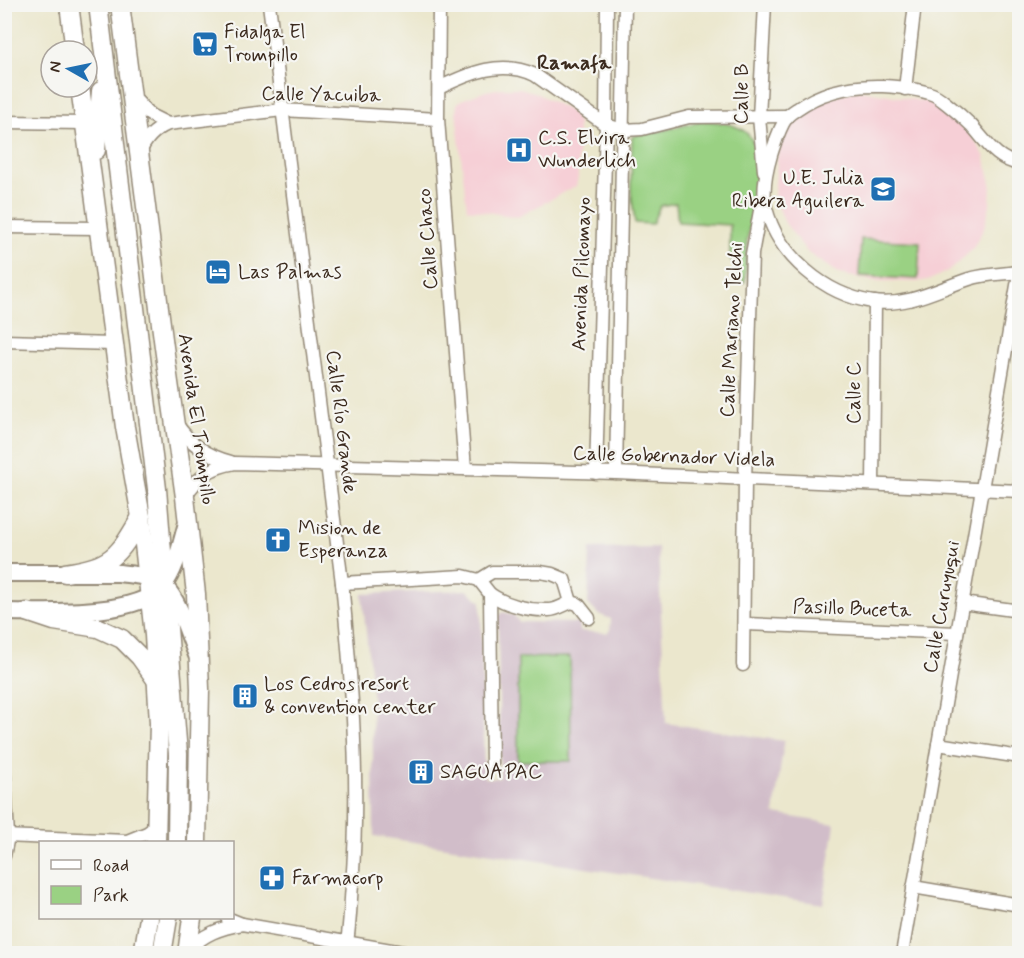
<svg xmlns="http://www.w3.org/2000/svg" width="1024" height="958" viewBox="0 0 1024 958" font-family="Mynerve,sans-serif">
	<rect width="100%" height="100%" fill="#f6f6f2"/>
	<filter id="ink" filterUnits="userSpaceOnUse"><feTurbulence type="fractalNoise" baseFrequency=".0167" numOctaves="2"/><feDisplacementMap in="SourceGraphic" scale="12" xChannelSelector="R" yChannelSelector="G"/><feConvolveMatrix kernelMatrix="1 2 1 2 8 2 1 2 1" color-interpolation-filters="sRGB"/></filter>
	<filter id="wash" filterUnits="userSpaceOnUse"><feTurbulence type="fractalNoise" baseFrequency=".008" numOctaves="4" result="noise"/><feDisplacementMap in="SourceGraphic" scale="24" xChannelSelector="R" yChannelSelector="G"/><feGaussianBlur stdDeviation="1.35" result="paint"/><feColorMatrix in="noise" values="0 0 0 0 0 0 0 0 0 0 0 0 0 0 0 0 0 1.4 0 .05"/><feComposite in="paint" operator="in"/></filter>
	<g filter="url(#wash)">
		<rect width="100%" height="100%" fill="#ebe7cd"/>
		<!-- built -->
		<g fill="#f6cfd6">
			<polygon points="502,88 520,88 536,93 570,111 575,115 578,123 578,178 576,186 518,217 467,209 456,111 457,104 461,100 486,91"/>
			<polygon points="860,90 933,103 954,118 971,135 984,155 991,183 990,205 984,228 972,250 951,269 932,279 917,282 875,281 839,274 808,253 785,223 774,196 778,151 785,129 807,106 822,99"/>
		</g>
		<!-- industrial -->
		<polygon fill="#d1bdc9" points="658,548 666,723 784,741 774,814 835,824 823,904 374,836 372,689 362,594 467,590 481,601 484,778 500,778 498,616 503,612 514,615 519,622 580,623 580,631 607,633 610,630 611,619 598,614 588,604 590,549"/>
		<!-- green -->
		<g fill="#9ad183" stroke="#6a7e50" stroke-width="1.5">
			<path d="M 708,121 C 742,124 755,131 760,167 L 747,241 L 745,282 L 740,282 L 739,271 L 730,258 L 730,225 L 678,222 L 676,203 L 660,206 L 652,224 L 635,223 L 631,191 L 632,137 C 642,132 654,133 665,130 C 680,126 693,123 708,121 Z"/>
			<polygon points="861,239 920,242 918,279 859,276"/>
			<polygon points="570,657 571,761 518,761 518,658"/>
		</g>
	</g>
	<g filter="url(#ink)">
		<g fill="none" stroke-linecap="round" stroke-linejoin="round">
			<defs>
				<g id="street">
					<path d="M 269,4 L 342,583 C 352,684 360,784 352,885 C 350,908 350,931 345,954"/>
					<polyline points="439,4 438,119 465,469"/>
					<path d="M 439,88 C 469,73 502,59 535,75 L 606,125 L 623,130 L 642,129 L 689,117 L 787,116"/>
					<polyline points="905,89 915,4"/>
					<polyline points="134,98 150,115 168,124"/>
					<polyline points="4,122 85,123"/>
					<path d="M 140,153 C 145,139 154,130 168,124 L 282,110 L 438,119"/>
					<polyline points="764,171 759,117 765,4"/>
					<polyline points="4,227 98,228"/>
					<path d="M 1019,272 C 1002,274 985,274 969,279 C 938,289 908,307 873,302 C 825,295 778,256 766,208 C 762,190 766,172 771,155 C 775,143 779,128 787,117 C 789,114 794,111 797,109 C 823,90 852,85 883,86 C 899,87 918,89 932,94 C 938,96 943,101 947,104 C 956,111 964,118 971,125 C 986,141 996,160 1020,164"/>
					<polyline points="4,341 113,344"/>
					<path d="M 176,423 C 190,444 207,456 231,462"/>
					<polyline points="596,473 606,125 607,4"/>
					<polyline points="616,473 625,4"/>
					<polyline points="873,484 875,302"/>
					<path d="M 185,497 C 198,476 211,467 235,463 L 616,473 L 1020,491"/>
					<polyline points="479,580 492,572 540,572 552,574 564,579 571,602"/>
					<polyline points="342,583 463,576 479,580 490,594 492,766"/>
					<path d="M 490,594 C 506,605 529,611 549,610 C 556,610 564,605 571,602 L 578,604 L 589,618"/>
					<polyline points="962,603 1020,611"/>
					<polyline points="745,624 957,633"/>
					<polyline points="743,665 745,480 752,254 762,200"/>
					<polyline points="938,744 1020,757"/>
					<polyline points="4,764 8,836 4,856"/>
					<polyline points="4,836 127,841 147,833 158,825"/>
					<polyline points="913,887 1020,905"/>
					<polyline points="227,918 242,924 414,954"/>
					<path d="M 188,950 C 204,934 220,928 242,924"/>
					<polyline points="902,954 1020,268"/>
				</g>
				<g id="secondary">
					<path d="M 4,573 L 119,573 C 133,575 153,575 164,586 C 180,602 188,634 197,655"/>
					<path d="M 4,612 C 43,612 136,617 162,587 C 176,570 181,544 187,523"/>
				</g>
				<g id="primary">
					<polyline points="69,4 75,51"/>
					<polyline points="98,4 157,489 178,754 177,842"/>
					<polyline points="120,4 164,347 185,497 196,594 200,689 197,842"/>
					<polyline points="80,87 125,427 141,517 154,635 159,723 156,842"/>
					<polyline points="96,150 101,91"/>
					<path d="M 65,573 C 112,566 118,557 141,517"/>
					<polyline points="27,612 54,621 98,628 122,639 140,657 157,681"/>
					<polyline points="143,954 149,918"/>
					<polyline points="162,954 168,918"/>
					<polyline points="187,954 192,918"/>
				</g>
			</defs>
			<!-- street casing -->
			<use href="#street" stroke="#938876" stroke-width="15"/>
			<!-- secondary casing -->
			<use href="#secondary" stroke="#938876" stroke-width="20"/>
			<!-- primary casing -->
			<use href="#primary" stroke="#938876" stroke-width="21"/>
			<!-- street -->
			<use href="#street" stroke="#fff" stroke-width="12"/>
			<!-- secondary -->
			<use href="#secondary" stroke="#fff" stroke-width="16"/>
			<!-- primary -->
			<use href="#primary" stroke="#fff" stroke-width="18"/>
		</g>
	</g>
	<!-- icons -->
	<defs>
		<symbol id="supermarket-square" viewBox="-11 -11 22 22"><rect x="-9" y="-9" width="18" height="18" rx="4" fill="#1f6fb2" stroke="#f6f6f2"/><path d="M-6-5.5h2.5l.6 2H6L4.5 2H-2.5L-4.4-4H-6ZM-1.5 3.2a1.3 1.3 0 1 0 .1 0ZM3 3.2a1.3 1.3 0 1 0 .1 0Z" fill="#fff"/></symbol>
		<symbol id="hospital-square" viewBox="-11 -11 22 22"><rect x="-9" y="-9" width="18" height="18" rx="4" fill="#1f6fb2" stroke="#f6f6f2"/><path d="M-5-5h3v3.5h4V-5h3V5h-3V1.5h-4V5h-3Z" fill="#fff"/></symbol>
		<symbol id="school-square" viewBox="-11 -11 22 22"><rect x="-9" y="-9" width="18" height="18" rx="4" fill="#1f6fb2" stroke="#f6f6f2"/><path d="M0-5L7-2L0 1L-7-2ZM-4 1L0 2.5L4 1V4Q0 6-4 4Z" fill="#fff"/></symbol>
		<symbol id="hotel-square" viewBox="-11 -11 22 22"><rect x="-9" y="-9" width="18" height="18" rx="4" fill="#1f6fb2" stroke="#f6f6f2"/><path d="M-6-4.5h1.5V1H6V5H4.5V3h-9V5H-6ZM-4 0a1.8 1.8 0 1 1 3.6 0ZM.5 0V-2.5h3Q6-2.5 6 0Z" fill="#fff"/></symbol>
		<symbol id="church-square" viewBox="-11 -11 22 22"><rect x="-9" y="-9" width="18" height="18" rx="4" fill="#1f6fb2" stroke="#f6f6f2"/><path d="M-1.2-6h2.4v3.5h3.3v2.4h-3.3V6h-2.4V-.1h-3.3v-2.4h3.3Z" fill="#fff"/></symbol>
		<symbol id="building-square" viewBox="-11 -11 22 22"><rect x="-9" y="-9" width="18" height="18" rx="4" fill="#1f6fb2" stroke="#f6f6f2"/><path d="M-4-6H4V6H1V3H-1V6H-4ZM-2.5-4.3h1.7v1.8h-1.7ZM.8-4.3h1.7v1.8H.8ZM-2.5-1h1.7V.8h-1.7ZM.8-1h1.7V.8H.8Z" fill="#fff"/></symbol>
		<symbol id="pharmacy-square" viewBox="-11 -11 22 22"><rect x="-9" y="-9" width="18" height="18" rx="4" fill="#1f6fb2" stroke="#f6f6f2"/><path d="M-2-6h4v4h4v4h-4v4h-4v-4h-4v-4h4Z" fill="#fff"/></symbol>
	</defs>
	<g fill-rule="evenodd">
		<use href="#supermarket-square" x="190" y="29" width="30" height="30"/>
		<use href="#hospital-square" x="504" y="135" width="30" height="30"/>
		<use href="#school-square" x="868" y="174" width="30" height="30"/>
		<use href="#hotel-square" x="203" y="257" width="30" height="30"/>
		<use href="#church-square" x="263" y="525" width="30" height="30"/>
		<use href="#building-square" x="230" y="681" width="30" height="30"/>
		<use href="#building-square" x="406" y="757" width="30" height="30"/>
		<use href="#pharmacy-square" x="257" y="863" width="30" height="30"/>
	</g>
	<g text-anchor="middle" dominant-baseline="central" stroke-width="4.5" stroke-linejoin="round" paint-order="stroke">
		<!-- poi labels -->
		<g font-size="20" fill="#3b2a1e" stroke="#f6f6f2" text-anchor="start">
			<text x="224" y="32">Fidalga El<tspan x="224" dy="23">Trompillo</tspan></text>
			<text x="538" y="138">C.S. Elvira<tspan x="538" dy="23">Wunderlich</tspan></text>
			<text x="864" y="178" text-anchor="end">U.E. Julia<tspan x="864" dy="23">Ribera Aguilera</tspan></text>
			<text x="238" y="272">Las Palmas</text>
			<text x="298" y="528">Mision de<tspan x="298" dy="23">Esperanza</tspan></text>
			<text x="264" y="684">Los Cedros resort<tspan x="264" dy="23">&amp; convention center</tspan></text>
			<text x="440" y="772">SAGUAPAC</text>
			<text x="292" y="878">Farmacorp</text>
		</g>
		<!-- street labels -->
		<g font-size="20" fill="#3b2a1e" stroke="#f6f6f2">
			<text transform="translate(742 94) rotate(-89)">Calle B</text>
			<text transform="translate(321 95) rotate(1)">Calle Yacuiba</text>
			<text transform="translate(428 239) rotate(-94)">Calle Chaco</text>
			<text transform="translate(582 274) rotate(-88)">Avenida Pilcomayo</text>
			<text transform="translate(732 330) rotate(-87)">Calle Mariano Telchi</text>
			<text transform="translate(854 393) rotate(-90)">Calle C</text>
			<text transform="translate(196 419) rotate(82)">Avenida El Trompillo</text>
			<text transform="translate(341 422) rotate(83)">Calle Río Grande</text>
			<text transform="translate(674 457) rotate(2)">Calle Gobernador Videla</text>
			<text transform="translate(942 607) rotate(-80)">Calle Curuyuqui</text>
			<text transform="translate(852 609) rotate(2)">Pasillo Buceta</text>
		</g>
		<!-- neighbourhood labels -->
		<g font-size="21" font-weight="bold" fill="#3b2a1e" stroke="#f6f6f2">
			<text x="574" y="63">Ramafa</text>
		</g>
	</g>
	<!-- margin -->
	<rect width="1024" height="958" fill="none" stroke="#f6f6f2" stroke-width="24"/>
	<!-- legend -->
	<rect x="39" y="841" width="195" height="78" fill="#f6f6f2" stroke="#aba49d" stroke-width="1.5"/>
	<rect x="51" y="860" width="30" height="9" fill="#ffffff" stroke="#aba49d" stroke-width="1.5"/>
	<text x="93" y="871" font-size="18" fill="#3b2a1e">Road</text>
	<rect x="51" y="886" width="30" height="18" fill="#9ad183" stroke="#aba49d" stroke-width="1.5"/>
	<text x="93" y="901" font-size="18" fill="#3b2a1e">Park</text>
	<!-- north arrow -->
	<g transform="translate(69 69) rotate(279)"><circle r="28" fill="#f6f6f2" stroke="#aba49d" stroke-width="1.5"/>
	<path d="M0-4.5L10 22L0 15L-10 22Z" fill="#1f6fb2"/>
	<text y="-9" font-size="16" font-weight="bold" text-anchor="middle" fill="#3b2a1e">N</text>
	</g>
</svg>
